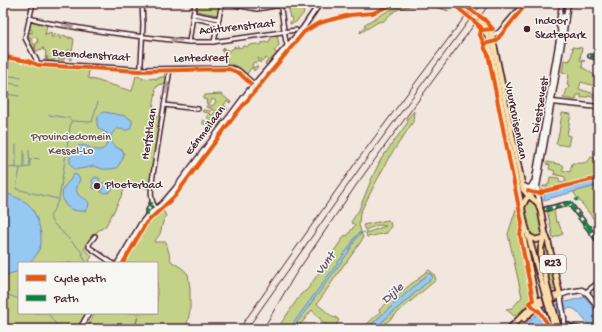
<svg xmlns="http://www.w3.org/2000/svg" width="602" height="332" viewBox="0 0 602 332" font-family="'Gochi Hand',sans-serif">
	<rect width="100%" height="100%" fill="#f1e7df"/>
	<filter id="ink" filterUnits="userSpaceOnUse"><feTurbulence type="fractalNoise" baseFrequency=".025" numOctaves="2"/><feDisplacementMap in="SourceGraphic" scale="8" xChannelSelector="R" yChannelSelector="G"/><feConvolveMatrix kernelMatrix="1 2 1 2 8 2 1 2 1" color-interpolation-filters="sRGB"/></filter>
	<g filter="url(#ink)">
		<!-- green -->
		<g fill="#c3d286" stroke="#867858">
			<polygon points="197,3 215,3 220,5 218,15 196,11"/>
			<polygon points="288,3 309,3 309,5 310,5 308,6 303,12 304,13 296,22 290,24 290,22 292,20 291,17 290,18 289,13 290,12 289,11"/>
			<path d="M 424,3 L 433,5 L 449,11 C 427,4 400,0 384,21 L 378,22 L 360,33 L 361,30 L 366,26 L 364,25 L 365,24 C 377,17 389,9 402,6 C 409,4 417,4 424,3 Z"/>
			<polygon points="31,21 47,25 45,35 46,35 46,33 49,34 49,32 52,33 51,37 54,37 54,34 59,35 59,38 61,39 62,36 64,36 64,35 66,36 66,37 70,37 69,39 72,37 72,39 74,39 71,60 69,59 70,50 68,50 67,57 64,57 64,60 58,60 59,56 56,56 55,60 47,61 48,57 47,56 46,60 45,60 46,51 43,50 44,48 42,48 42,50 41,49 35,52 36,46 35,44 38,43 37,38 34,37 31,39 35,46 34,49 28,39 31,38 30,37 27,37 28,32 32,33 32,30 29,29"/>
			<path d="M 277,35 L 279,45 L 274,51 L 277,53 L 278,52 L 267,65 L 265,64 L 268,60 L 266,58 L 263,61 L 258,58 L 258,59 L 261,62 L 260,63 L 258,61 L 256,63 L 254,62 L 252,65 L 254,68 L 256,66 L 258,67 L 254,71 L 252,67 L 247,74 C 241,68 235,64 227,65 L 225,54 L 223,54 L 222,50 L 224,49 L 223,48 L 224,47 L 225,50 L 228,49 L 229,51 L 234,48 L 234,46 L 235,46 L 235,48 L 238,47 L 237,46 L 238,46 L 239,48 L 242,47 L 243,47 L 243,46 L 246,46 L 246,47 C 249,45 257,43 260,45 L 262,44 L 262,42 L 263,43 L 266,42 L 267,43 L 269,43 L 269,41 L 270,41 L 270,39 L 272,38 L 272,36 L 270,36 Z"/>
			<polygon points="572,48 572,47 582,48 580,60 585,61 583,61 582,67 597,77 599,75 599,78 597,78 595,86 581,82 579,89 598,95 597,98 588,96 588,97 584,97 583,98 581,98 581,95 577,95 576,100 563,98 564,96 565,96 567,89 568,89 569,86 567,85 569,74 562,72 564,60 570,61 570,59 571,59 573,48"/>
			<polygon points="3,53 36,63 36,67 89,70 88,78 132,91 136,76 142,77 142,79 146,78 146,79 148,80 149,78 150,78 150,79 156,78 156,80 157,80 158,78 160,78 160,77 164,77 165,73 167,73 168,74 166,85 159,84 159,86 157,86 155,90 156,91 152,115 159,116 159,119 149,189 128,182 114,211 105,227 99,230 94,235 84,249 92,256 89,261 92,263 19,263 19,313 87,313 78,329 3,329"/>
			<polygon points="221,94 231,102 230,103 227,101 224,105 228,109 227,110 222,107 219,112 222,114 221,115 215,110 211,110 211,108 209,108 211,105 213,106 216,101 212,99 208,108 206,107 208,104 206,103 207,100 203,99 205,95"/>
			<polygon points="203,110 210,111 210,114 212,115 215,112 223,118 218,126 203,124 202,120 207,122 209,121 209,119 207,117 209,114 206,112 205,113 202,111"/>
			<polygon points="414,111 413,122 388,159 360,213 359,225 362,235 363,236 362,240 346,263 345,263 317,304 334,318 336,317 336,318 339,320 336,326 336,329 329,329 312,310 297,329 277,329 301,294 307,290 345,235 347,236 355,225 351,222 359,210 371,180 381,159 408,122 407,119"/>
			<polygon points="562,113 571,114 567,135 570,136 568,146 556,144 559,133"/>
			<path d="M 591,157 L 599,159 L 599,180 L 546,193 L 544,195 L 543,186 L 547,186 L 548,184 L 549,184 L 550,177 L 559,178 L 560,183 L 566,181 L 565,177 L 554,174 L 555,171 L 549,169 L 550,165 L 546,164 L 547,162 L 563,165 L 564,167 L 563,168 L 562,170 L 570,172 L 572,163 C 579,163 587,165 591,157 Z"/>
			<polygon points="599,185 599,226 573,192"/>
			<path d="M 530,201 L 532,201 L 536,204 L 542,230 L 542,235 L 538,237 L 533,236 C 529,231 524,211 526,204 Z"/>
			<polygon points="517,206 521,224 518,234 532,300 518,314 514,316 506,309 512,308 522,297 508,234"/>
			<polygon points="555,208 556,210 554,210 556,222 558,222 563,234 553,238 547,210"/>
			<polygon points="163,210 166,216 163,222 160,234 154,242 166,242 171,261 183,269 188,274 190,288 190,311 186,329 135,329 138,316 134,329 86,329 95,313 157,313 157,263 124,263 136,241 153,218"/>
			<polygon points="388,220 390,222 391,226 387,233 367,237 366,233 386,226 378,225 365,230 363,225"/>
			<polygon points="547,240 557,289 552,290 544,258 544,250"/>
			<polygon points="429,270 434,274 436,280 418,295 379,329 374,329 433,277 430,273 366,329 358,329 360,327 361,328 362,326 366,325 380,312 379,310 387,303 388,304 411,284 419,279 419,277"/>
		</g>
		<!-- water -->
		<g fill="#95c8f2" stroke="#7784a2">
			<path d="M 104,112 L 126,116 L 132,120 L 132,123 L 130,129 C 125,132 121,128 116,129 L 111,135 L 112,144 L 121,150 L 122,149 L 124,154 L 122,160 L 117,168 L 110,169 L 103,169 L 93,166 L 87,168 L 78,169 L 76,170 C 73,168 71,166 70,162 C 69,158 71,153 73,150 C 84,138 93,154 103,149 C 108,146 108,138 108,134 L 99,129 C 95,123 97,114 104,112 Z"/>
			<path d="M 73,174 L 77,175 L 80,179 C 78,185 73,192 81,197 C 85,199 87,199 89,203 L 88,208 L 85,211 C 76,212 64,209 63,199 C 62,196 62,192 63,189 C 66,183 72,180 73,174 Z"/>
			<path d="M 96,177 L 99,178 L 100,183 L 101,184 L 106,182 L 110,185 L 111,182 L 113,182 C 116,190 108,195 101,192 L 103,187 L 102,186 L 98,186 L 97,189 L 94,189 L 92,187 L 93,184 L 92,180 L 94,178 Z"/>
			<polygon points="599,180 599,185 544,200 544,195 546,193"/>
			<path d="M 9,194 C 14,197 24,200 28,204 C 36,211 42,231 41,241 C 41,249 35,257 30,263 L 19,263 L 19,271 L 3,276 L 3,195 Z"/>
			<polygon points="360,232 361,234 357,237 348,253 292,329 289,329 350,246 355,237"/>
			<polygon points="429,273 433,277 374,329 366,329"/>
			<polygon points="585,297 599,315 599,329 592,329 578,312 574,309 570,308 548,314 543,318 545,321 537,329 521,329 543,308"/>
		</g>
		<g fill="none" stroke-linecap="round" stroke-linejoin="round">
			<!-- stream -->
			<g stroke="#7784a2" stroke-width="1">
				<polyline points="8,76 21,77"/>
				<polyline points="7,83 20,85"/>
				<polyline points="6,94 19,96"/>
				<polyline points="3,115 9,63"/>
				<polyline points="49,115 69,118 71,120"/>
				<polyline points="30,161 33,158 39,159"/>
				<polyline points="3,167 20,168 16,189 58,199"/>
				<polyline points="16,168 16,145"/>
				<polyline points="20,168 30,167 29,150"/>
				<polyline points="24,168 24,151"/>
				<polyline points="542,189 599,176"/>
				<polyline points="360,234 367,231"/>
				<polyline points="86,263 81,251 52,222 50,217 59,199 71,121 92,122 98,102"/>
				<polyline points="3,293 19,299"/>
				<polyline points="48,313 59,329"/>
			</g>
			<defs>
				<g id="street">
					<polyline points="33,3 25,38 38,63 136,69 231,68 238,70 254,84"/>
					<polyline points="225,3 257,9 281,5"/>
					<polyline points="280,3 285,36 286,42 288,46"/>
					<polyline points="193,14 219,19"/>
					<polyline points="29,18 49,23 98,31 136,36 189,42 212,42 296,30"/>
					<polyline points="193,18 218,23"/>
					<polyline points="560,30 558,24 562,3"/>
					<polyline points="492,35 499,32 524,3"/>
					<polyline points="189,42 195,3"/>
					<polyline points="214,42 222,3"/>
					<polyline points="590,56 599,59"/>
					<polyline points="141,69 141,63 143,25 142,3"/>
					<polyline points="164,105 198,109"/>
					<path d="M 156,208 C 150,201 151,190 152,181 L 170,69"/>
					<polyline points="546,209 567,204 570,204 599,242"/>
					<polyline points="148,215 147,213 152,202"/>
					<polyline points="95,236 89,244 89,247 112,263"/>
					<polyline points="597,282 599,276"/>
					<polyline points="586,292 599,282"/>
					<polyline points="569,325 572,327 581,329"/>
				</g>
				<g id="secondary">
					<polyline points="552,102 599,107"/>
					<polyline points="522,185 528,188 531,187 533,183"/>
					<polyline points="529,196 533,190 562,22 563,16"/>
					<polyline points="540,207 537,187 564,31 568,3"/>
					<polyline points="148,215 162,204 175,189 251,88 303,28 320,3"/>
					<polyline points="118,263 141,224 149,214"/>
					<polyline points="538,305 541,310 554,328"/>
					<polyline points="80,329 89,313"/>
					<polyline points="564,329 564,318 560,295 569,292 582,290 588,294 599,308"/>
				</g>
				<g id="primary">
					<path d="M 460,3 C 471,13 487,20 492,35 L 523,189 L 527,194 L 538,203 L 541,212 L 545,233 L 541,248 L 541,257 L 548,290"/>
					<polyline points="472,16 483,27 488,37 525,224 544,291"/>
					<polyline points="522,207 526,199 529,196"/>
					<polyline points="525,224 523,235 535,296 538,305"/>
					<polyline points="545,233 548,241 560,295"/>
					<polyline points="528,236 536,240 542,238 544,236"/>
					<polyline points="524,319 538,305 554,299 558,296"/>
					<polyline points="509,329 537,301 553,296 560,295"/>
				</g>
			</defs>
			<!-- street casing -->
			<use href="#street" stroke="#4a1f2b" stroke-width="6"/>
			<!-- secondary casing -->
			<use href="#secondary" stroke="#4a1f2b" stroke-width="7"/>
			<!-- primary casing -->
			<use href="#primary" stroke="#4a1f2b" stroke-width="8"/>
			<!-- street -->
			<use href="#street" stroke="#f6f6f2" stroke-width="3"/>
			<!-- secondary -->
			<use href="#secondary" stroke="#f6f6f2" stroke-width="4"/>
			<!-- primary -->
			<use href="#primary" stroke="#f9deab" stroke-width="4.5"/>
			<!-- rail -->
			<g stroke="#4a1f2b" stroke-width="1">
				<polyline points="239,329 356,162 475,3"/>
				<polyline points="247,329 362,165 482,3"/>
				<polyline points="263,329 295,275 357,184 490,3"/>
			</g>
			<defs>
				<g id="primary-bridge">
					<polyline points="548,290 559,329"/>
					<polyline points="544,291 555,329"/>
				</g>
			</defs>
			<!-- primary-bridge casing -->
			<use href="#primary-bridge" stroke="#4a1f2b" stroke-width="8" stroke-linecap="butt"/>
			<!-- primary-bridge -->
			<use href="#primary-bridge" stroke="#f9deab" stroke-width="4.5"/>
			<!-- quiet -->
			<g stroke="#00873e" stroke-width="3" stroke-dasharray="6 3" stroke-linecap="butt">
				<polyline points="590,56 599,59"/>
				<polyline points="567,204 578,199"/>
				<polyline points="546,209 567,204 570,204 599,242"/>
				<polyline points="148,215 147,213 152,202"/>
				<polyline points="586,226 599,227"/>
				<polyline points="596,284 599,276"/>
				<polyline points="569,325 572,327 581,329"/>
			</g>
			<defs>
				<g id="cycleway">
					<polyline points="455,3 458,8 481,27 481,29 480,35 483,42 484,44 485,49 488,54 522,223 520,235 533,300 530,303 536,310 539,311 547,323"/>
					<polyline points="464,5 485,20 493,29 482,30 478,26"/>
					<polyline points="484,44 496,41 527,3"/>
					<polyline points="3,56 10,58 28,61 38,65 139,71 229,69 239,73 251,84"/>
					<path d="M 528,191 C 533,193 536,194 542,193 L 541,192 L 599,178"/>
					<polyline points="123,263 146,223 174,197 236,114 304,32 317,24 326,21 350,15 373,13 396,3"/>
				</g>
			</defs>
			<!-- cycleway casing -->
			<use href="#cycleway" stroke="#f6f6f2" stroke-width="6"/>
			<!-- cycleway -->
			<use href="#cycleway" stroke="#e8590c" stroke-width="4"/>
		</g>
		<!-- one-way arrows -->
		<defs><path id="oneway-solid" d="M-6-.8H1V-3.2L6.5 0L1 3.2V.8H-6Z"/></defs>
		<g fill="#a99598">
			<use href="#oneway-solid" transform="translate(68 26) rotate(9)"/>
			<use href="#oneway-solid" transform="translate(176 40) rotate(-174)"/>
			<use href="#oneway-solid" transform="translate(167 88) rotate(-80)"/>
		</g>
	</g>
	<!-- markers -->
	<g fill="#4a1f2b" stroke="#f6f6f2" stroke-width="1.5">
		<circle cx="527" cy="29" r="4"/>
		<circle cx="97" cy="186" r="4"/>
	</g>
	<g text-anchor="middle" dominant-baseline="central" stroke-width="3" stroke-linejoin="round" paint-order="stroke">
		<!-- shield labels -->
		<rect fill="#f6f6f2" stroke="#7e6067" stroke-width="1" x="540" y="255" width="26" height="18" rx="3"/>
		<g font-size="11" font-weight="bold" fill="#4a1f2b">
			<text x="553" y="264">R23</text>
		</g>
		<!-- poi labels -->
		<g font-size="12" fill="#4a1f2b" stroke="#f6f6f2" text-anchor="start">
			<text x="535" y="22">Indoor<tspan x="535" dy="14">Skatepark</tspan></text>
			<text x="105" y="186">Ploeterbad</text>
		</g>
		<!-- street labels -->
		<g font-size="12" fill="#4a1f2b" stroke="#f6f6f2">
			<text transform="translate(237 28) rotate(-6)">Achturenstraat</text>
			<text transform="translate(91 56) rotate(4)">Beemdenstraat</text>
			<text transform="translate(201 59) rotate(-1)">Lentedreef</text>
			<text transform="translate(541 105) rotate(-80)">Diestsevest</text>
			<text transform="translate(515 121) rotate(79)">Vuurkruisenlaan</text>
			<text transform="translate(206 131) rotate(-53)">Eénmeilaan</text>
			<text transform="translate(150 134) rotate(-81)">Herfstlaan</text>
		</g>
		<!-- park labels -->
		<g font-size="12" fill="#684c42" stroke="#f6f6f2">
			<text x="71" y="138">Provinciedomein<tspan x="71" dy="14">Kessel-Lo</tspan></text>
		</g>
		<!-- water labels -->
		<g font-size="13" font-style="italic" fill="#605267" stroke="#f6f6f2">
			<text transform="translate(326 264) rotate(-54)">Vunt</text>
			<text transform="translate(393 294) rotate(-42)">Dijle</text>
		</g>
	</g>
	<!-- margin -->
	<rect width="602" height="332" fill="none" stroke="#f6f6f2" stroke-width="16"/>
	<rect x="8" y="8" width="586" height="316" fill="none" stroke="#4a1f2b" stroke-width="1.5" filter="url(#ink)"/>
	<!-- legend -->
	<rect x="18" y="262" width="140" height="52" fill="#f6f6f2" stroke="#b1a0a2"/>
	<rect x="26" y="275" width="20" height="6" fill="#e8590c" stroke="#b1a0a2"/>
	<text x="54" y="282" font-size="12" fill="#4a1f2b">Cycle path</text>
	<rect x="26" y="295" width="20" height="6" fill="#00873e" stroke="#b1a0a2"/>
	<text x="54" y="302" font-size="12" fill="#4a1f2b">Path</text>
</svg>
